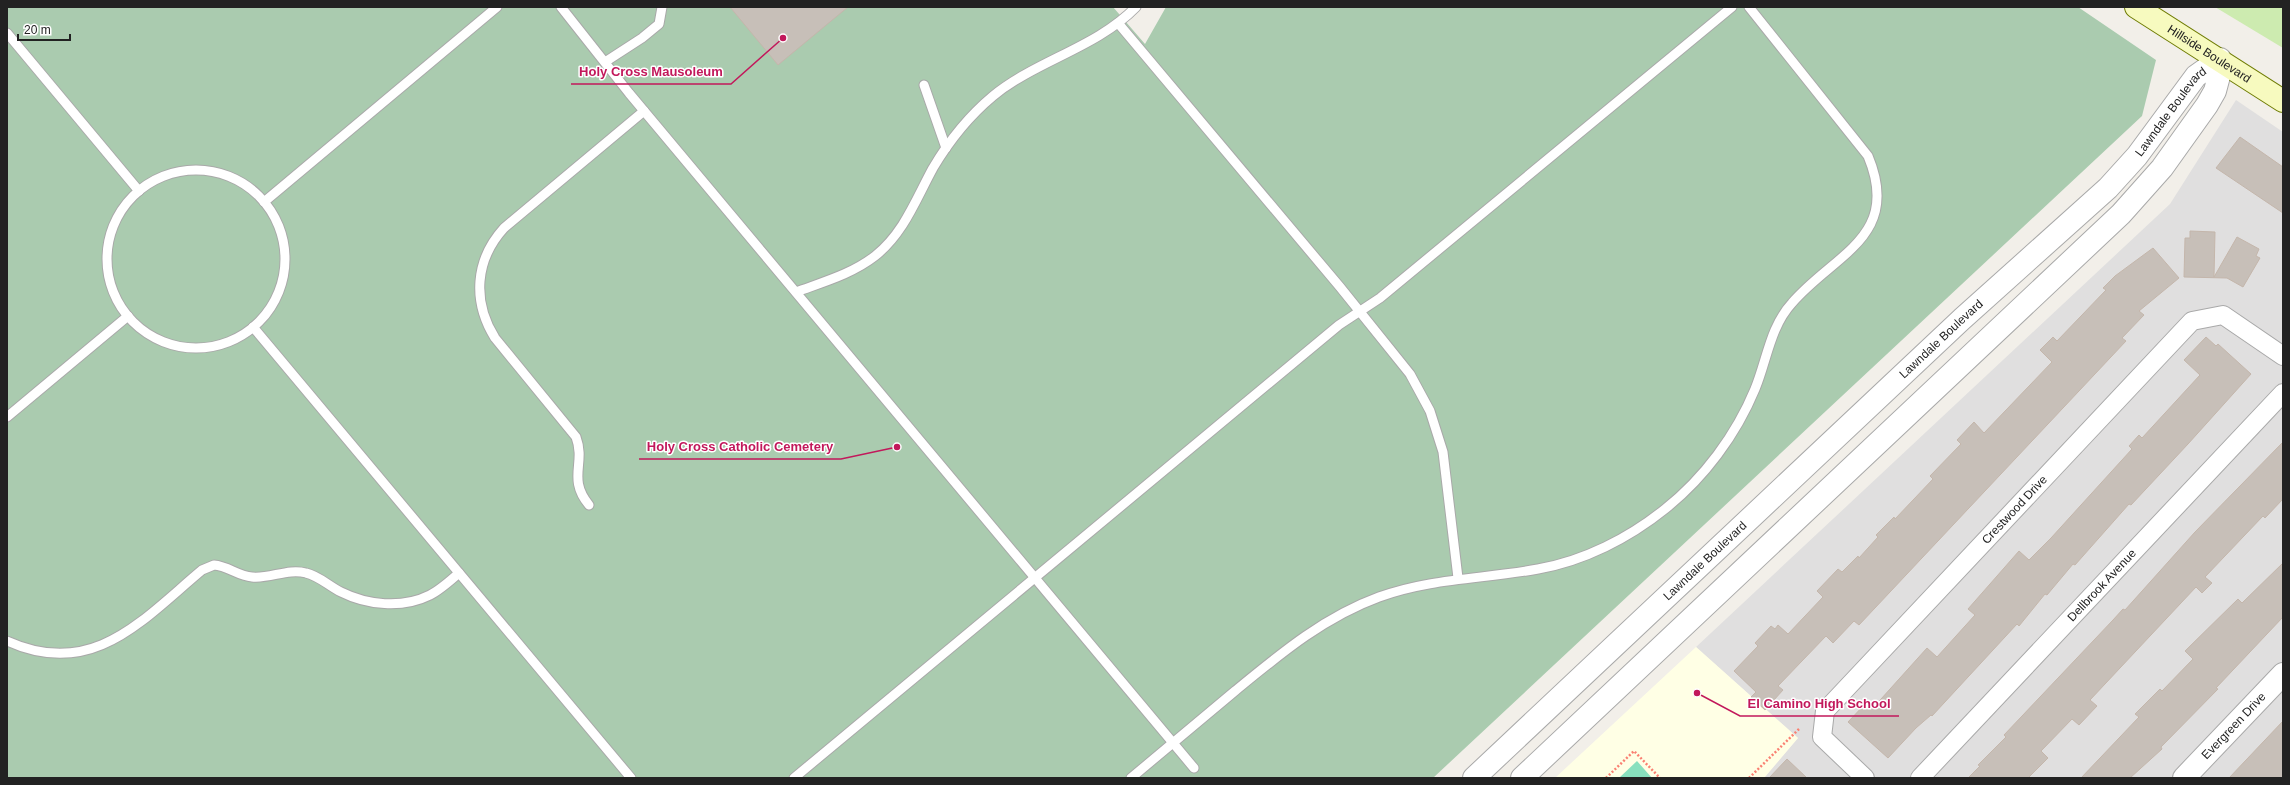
<svg xmlns="http://www.w3.org/2000/svg" width="2290" height="785" viewBox="0 0 2290 785" font-family="Arial,sans-serif">
	<rect width="100%" height="100%" fill="#f2efe9"/>
	<!-- residential -->
	<polygon fill="#e0dfdf" points="2236,100 2283,132 2283,778 1764,778 1798,738 1696,647 2170,204"/>
	<!-- education -->
	<polygon fill="#ffffe5" points="1696,647 1798,738 1764,778 1555,778"/>
	<!-- grass -->
	<polygon fill="#cdebb0" points="2215,7 2283,7 2283,48"/>
	<!-- cemetery -->
	<polygon fill="#aacbaf" points="7,7 1113,7 1145,44 1166,7 2078,7 2156,60 2142,116 1433,778 7,778"/>
	<!-- pitch -->
	<polygon fill="#88e0be" points="1637,761 1652,778 1619,778"/>
	<!-- building -->
	<g fill="#c7bfb8" stroke="#c4b6ab">
		<polygon points="730,7 848,7 778,65"/>
		<polygon points="2240,137 2283,167 2283,213 2216,168"/>
		<polygon points="2190,231 2215,232 2214,277 2237,237 2259,249 2256,256 2260,258 2243,287 2227,278 2184,277 2185,238 2190,238"/>
		<polygon points="2153,248 2179,278 2139,311 2144,315 2122,338 2126,341 1859,625 1854,621 1833,643 1826,636 1778,686 1783,690 1765,710 1751,697 1756,692 1734,671 1758,646 1755,643 1771,626 1775,629 1778,625 1788,634 1823,597 1817,591 1838,569 1842,572 1858,556 1859,558 1878,537 1876,535 1894,517 1895,519 1933,479 1930,476 1961,444 1957,440 1974,422 1984,433 2052,362 2040,350 2053,337 2057,341 2106,290 2103,288 2115,276"/>
		<polygon points="2206,337 2216,346 2218,344 2251,374 2188,444 2131,505 2129,504 2075,565 2073,564 2047,595 2045,594 2019,626 2017,624 1932,716 1931,715 1916,728 1888,758 1848,722 1866,703 1872,709 1927,648 1937,657 1975,615 1968,609 2019,551 2029,560 2051,538 2132,449 2129,446 2139,435 2142,438 2200,375 2184,360"/>
		<polygon points="2283,442 2283,499 2265,518 2263,516 2205,577 2212,583 2202,593 2196,587 2090,700 2097,706 2079,725 2072,719 2041,751 2048,758 2028,778 1968,778 1980,766 1978,765 2006,737 2004,735 2113,620 2123,609 2125,610 2195,532"/>
		<polygon points="2283,563 2283,617 2216,688 2218,689 2161,747 2162,749 2130,778 2081,778 2139,717 2135,714 2160,689 2162,691 2193,659 2185,651 2238,599 2242,603"/>
		<polygon points="2283,721 2283,778 2229,778"/>
		<polygon points="1787,759 1807,778 1769,778"/>
	</g>
	<g fill="none" stroke-linecap="round" stroke-linejoin="round">
		<defs>
			<g id="service">
				<polyline points="561,7 629,93 1194,768"/>
				<polyline points="1118,23 1340,287 1410,374 1430,411 1443,452 1458,578"/>
				<polyline points="7,33 139,191"/>
				<polyline points="605,62 642,38 659,24 662,7"/>
				<polyline points="924,85 946,148"/>
				<circle cx="196" cy="259" r="89"/>
				<polyline points="264,202 497,7"/>
				<path d="M 796,292 C 823,282 852,274 875,256 C 904,233 916,199 933,168 C 949,141 969,116 993,96 C 1037,60 1096,48 1136,7"/>
				<polyline points="253,327 631,778"/>
				<polyline points="7,417 128,316"/>
				<path d="M 589,505 C 567,478 586,464 576,437 L 495,338 C 472,301 475,260 504,228 L 644,111"/>
				<path d="M 7,641 C 93,680 142,620 202,570 L 214,565 C 228,566 238,576 252,577 C 270,579 288,568 306,573 C 319,576 329,586 341,592 C 367,605 402,609 430,595 C 440,590 450,581 459,573"/>
				<polyline points="794,778 1339,325 1380,298 1732,7"/>
				<path d="M 1131,778 C 1166,749 1200,720 1235,691 C 1280,654 1324,617 1379,597 C 1431,578 1485,579 1538,569 C 1584,561 1629,538 1665,509 C 1704,478 1736,435 1755,389 C 1767,360 1770,327 1792,303 C 1834,254 1902,237 1868,156 L 1749,7"/>
			</g>
			<g id="minor">
				<path id="s1" d="M 1865,778 L 1822,737 L 1825,711 L 2192,321 L 2223,315 L 2283,356"/>
				<path id="s2" d="M 1920,778 L 2283,393"/>
			</g>
			<g id="tertiary">
				<path id="s3" d="M 1474,778 L 1962,319 L 2108,188 L 2137,156 L 2196,76 L 2220,59 L 2219,76 L 2215,91 L 2207,105 L 2162,168 L 2121,214 L 1522,778"/>
				<path id="s4" d="M 2184,778 L 2283,674"/>
			</g>
			<g id="secondary">
				<path id="s5" d="M 2136,7 L 2283,101"/>
			</g>
		</defs>
		<!-- service casing -->
		<use href="#service" stroke="#a9a9a9" stroke-width="11"/>
		<!-- minor casing -->
		<use href="#minor" stroke="#a9a9a9" stroke-width="20"/>
		<!-- tertiary casing -->
		<use href="#tertiary" stroke="#a9a9a9" stroke-width="24"/>
		<!-- secondary casing -->
		<use href="#secondary" stroke="#707d05" stroke-width="24"/>
		<!-- path -->
		<g stroke="#fa8072" stroke-width="2.5" stroke-dasharray="2 2" stroke-linecap="butt">
			<polyline points="1606,778 1634,751 1660,778"/>
			<polyline points="1749,778 1799,729"/>
		</g>
		<!-- service -->
		<use href="#service" stroke="#fff" stroke-width="9"/>
		<!-- minor -->
		<use href="#minor" stroke="#fff" stroke-width="18"/>
		<!-- tertiary -->
		<use href="#tertiary" stroke="#fff" stroke-width="22"/>
		<!-- secondary -->
		<use href="#secondary" stroke="#f7fabf" stroke-width="22"/>
	</g>
	<g text-anchor="middle" dominant-baseline="central" stroke-width="3" stroke-linejoin="round" paint-order="stroke">
		<!-- street labels -->
		<g font-size="12" fill="#222" stroke="#fff">
			<text stroke="none"><textPath href="#s5" startOffset="87">Hillside Boulevard</textPath></text>
			<text stroke="none"><textPath href="#s3" startOffset="965">Lawndale Boulevard</textPath></text>
			<text stroke="none"><textPath href="#s3" startOffset="641">Lawndale Boulevard</textPath></text>
			<text stroke="none"><textPath href="#s1" startOffset="362">Crestwood Drive</textPath></text>
			<text stroke="none"><textPath href="#s3" startOffset="317">Lawndale Boulevard</textPath></text>
			<text stroke="none"><textPath href="#s2" startOffset="265">Dellbrook Avenue</textPath></text>
			<text stroke="none"><textPath href="#s4" startOffset="72">Evergreen Drive</textPath></text>
		</g>
	</g>
	<!-- callouts -->
	<path fill="none" stroke="#c2185b" stroke-width="1.5" d="M783 38L731 84H571M897 447L841 459H639M1697 693L1740 716H1899"/>
	<g fill="#c2185b" stroke="#fff" stroke-width="1.5">
		<circle cx="783" cy="38" r="4"/>
		<circle cx="897" cy="447" r="4"/>
		<circle cx="1697" cy="693" r="4"/>
	</g>
	<g font-size="13" text-anchor="middle" font-weight="bold" fill="#c2185b" stroke="#fff" stroke-width="3" stroke-linejoin="round" paint-order="stroke">
		<text x="651" y="76">Holy Cross Mausoleum</text>
		<text x="740" y="451">Holy Cross Catholic Cemetery</text>
		<text x="1819" y="708">El Camino High School</text>
	</g>
	<!-- border -->
	<rect width="2290" height="785" fill="none" stroke="#222222" stroke-width="16"/>
	<!-- scale -->
	<path d="M18 34v6h52v-6" fill="none" stroke="#222222" stroke-width="2"/>
	<text x="24" y="34" font-size="12" fill="#222222" stroke="#ffffff" stroke-width="3" paint-order="stroke">20 m</text>
</svg>
